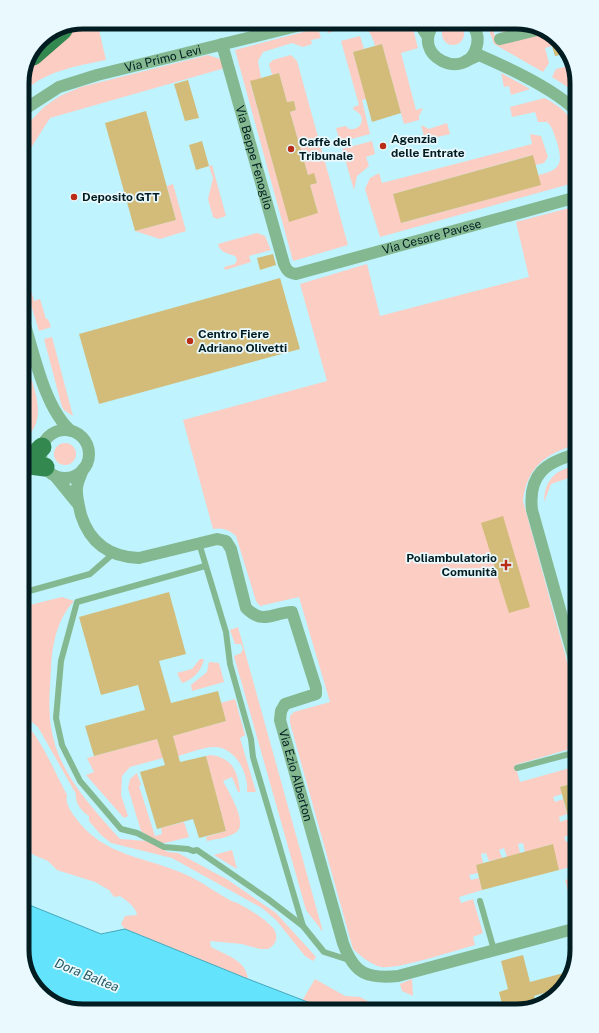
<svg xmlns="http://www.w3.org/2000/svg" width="599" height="1033" viewBox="0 0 599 1033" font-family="'Public Sans',sans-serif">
	<rect width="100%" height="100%" fill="#bff3fd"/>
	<!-- green -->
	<g fill="#fccdc3">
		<path d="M 83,22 L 129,22 L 99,30 L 106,60 C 77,66 43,71 22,94 C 22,90 21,83 22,79 C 26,67 72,27 83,22 Z"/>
		<path d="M 338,22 L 407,22 L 413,29 L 418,48 L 401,53 L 416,110 L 423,108 L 419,116 L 419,120 L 404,124 L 382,44 L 375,46 C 367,15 352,26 328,33 L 326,25 Z"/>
		<polygon points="486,22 490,22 498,45 549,32 560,44 545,48 549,63 543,72 494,44"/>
		<polygon points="498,22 520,22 533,26 503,34"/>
		<circle cx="453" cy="34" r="11"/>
		<polygon points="318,28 321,38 311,40 312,44 303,47 292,43 263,52 258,61 261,78 250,82 289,221 318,213 310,185 317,183 314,174 308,175 290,112 296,110 294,101 287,102 279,73 272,75 269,64 273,60 291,55 297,61 348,245 293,261 235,50"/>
		<path d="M 360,36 L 364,49 L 353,52 L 366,99 L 362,100 L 370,134 L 340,142 L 336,128 L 346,126 L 349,129 C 363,131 367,115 354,110 L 353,107 L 359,105 L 341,41 Z"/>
		<polygon points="208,55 220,59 225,68 50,118 22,162 22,130 44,107 60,96 81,87"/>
		<polygon points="573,65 577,83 577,93 552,77 556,69"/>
		<polygon points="501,73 530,89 511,95 509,86 504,87"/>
		<path d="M 545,98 C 587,122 577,139 577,182 L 380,237 L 365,189 L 370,178 L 379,173 L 382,183 L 532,144 L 530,134 L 541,136 L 548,157 L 544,163 L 535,165 L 532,155 L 393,194 L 402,223 L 540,185 L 538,175 C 561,170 563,164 557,142 C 554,135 553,127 547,122 L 538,122 L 535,112 L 512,117 L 510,107 Z"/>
		<polygon points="447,123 450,134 425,140 421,125 429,129"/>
		<polygon points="372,141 375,154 366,157 369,166 357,176 354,190 342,149"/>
		<polygon points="212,165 226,216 217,219 213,217 208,199 213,178 209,166"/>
		<polygon points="173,184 186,231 160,239 135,231 176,220 167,186"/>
		<path d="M 577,206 L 577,444 C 546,454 527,466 523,501 L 577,698 L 577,745 L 573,746 L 573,748 L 515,765 L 520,782 L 577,766 L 577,782 L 560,787 L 562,794 L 553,797 L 555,802 L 563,799 L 567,814 L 559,817 L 560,822 L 568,819 L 572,834 L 564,837 L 566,842 L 574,840 L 577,855 L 570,857 L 571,862 L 577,860 L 577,865 L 559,870 L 552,844 L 525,852 L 523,843 L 518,844 L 520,853 L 507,857 L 504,848 L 499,850 L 502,858 L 489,861 L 486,853 L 481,854 L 483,863 L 476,865 L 478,873 L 469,875 L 471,880 L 479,878 L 482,890 L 459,897 L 461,903 L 473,899 L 483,933 L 473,937 L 475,945 C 457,950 396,970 381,967 C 370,964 362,957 353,949 L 290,723 L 290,716 L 294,712 L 330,702 L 299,597 L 260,606 L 256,601 L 236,536 C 230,530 222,527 213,529 L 183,420 L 327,381 L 300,284 L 367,264 L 380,316 L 529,277 L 516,222 Z"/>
		<path d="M 257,233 L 265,236 L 271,250 L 249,256 L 251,262 L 225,270 L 224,267 L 235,264 L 237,259 L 235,256 C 228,253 220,253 218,244 Z"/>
		<polygon points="22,260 34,301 40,299 46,319 48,319 51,327 39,331 22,275"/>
		<polygon points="52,337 73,416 64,410 62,407 44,339"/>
		<path d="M 29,371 C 36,394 48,424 22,440 L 22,373 Z"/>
		<circle cx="65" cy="454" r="11"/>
		<path d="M 568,468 L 571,477 L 551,484 L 544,502 C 544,485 552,472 568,468 Z"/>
		<path d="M 62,597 L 74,601 C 57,619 52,645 51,669 C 50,688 48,707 51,727 C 57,771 91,807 120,839 L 147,841 L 168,852 L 178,853 L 228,880 L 276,913 L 316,957 L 313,961 L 305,956 L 276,920 L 262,908 L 172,858 L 111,843 L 101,835 L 89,821 L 89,816 C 81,811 75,803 76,794 L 38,727 L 26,717 L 22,706 L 22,607 Z"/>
		<polygon points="238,627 323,932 306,910 234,656 241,653 243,649 241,644 235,644 230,630"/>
		<path d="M 200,659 L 204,659 C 202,670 193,680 182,683 L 177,673 L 192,669 Z"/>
		<polygon points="209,662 219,663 224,682 192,691 191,685 207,672"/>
		<path d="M 235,699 L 245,735 L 240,738 L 256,792 L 247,792 C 249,774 235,745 212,747 C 201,748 189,753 178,756 L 173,736 L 226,721 L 221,703 Z"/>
		<path d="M 22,721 C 39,733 56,775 67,795 C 65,803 70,810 75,817 C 104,858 147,856 189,876 C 202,882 215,892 228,899 C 232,902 236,902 239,904 C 251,910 265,919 274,929 C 278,937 277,944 268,949 L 260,949 L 242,944 L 210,941 L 211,947 C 226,955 246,960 248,979 L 125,929 L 121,924 L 125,916 L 137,915 C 136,907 126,900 120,896 L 114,897 L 109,890 L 95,882 L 57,870 L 48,861 L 34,855 L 22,847 Z"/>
		<polygon points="157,739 163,758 130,767 122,776 121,795 128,816 124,818 86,775 94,772 87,758"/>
		<path d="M 210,755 C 233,757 238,773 240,792 L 238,792 L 232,777 L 223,781 C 228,791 250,825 235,833 C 227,838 216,839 207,841 L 206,837 L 226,831 L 206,756 Z"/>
		<polygon points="137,773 141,785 139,786 155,836 162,834 161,828 184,822 189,837 165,843 157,842 141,831 128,788 130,779"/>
		<polygon points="232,850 237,869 214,855"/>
		<polygon points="577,877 577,882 575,883 577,890 577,916 575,917 565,880"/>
		<polygon points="315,979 345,996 360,997 386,1011 331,1011 302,1001"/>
		<polygon points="412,979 413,996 402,991 400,984"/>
	</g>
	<!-- water -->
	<polygon fill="#64e4fc" stroke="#46a8bb" points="22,902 101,934 125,929 248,979 331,1011 79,1011 49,1001 28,977 22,950"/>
	<!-- building -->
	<g fill="#d3bc79">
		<polygon points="382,44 401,113 372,122 353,52"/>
		<polygon points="560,44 568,53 555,56 552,46"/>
		<polygon points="279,73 287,102 294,101 296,110 290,112 308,175 314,173 317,183 310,185 318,213 289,222 250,81"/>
		<polygon points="188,80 199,118 185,121 174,84"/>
		<polygon points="146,111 176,220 135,231 105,123"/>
		<polygon points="202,141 209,166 196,170 189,145"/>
		<polygon points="533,155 541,185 401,223 393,194"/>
		<polygon points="273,254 276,265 260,270 257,258"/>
		<polygon points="280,278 300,349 99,404 79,334"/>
		<polygon points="503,516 530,607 509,613 481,523"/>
		<polygon points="169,592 186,654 159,661 171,703 218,691 226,721 173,736 180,762 206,756 226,831 199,838 193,819 157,829 140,772 165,765 157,739 94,756 85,726 145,710 138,685 101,695 79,617"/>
		<polygon points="577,782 577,849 560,787"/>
		<polygon points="553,844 559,870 482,890 476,865"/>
		<polygon points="523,955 530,982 571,971 567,984 556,993 555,990 534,996 537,1006 514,1011 513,1005 503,1008 499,992 508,989 501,961"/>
	</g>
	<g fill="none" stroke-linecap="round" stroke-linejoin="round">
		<!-- lane -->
		<g stroke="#84b890" stroke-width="6">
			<polyline points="199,543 226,632 230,664 251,739 253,757 303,926 324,952 349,960"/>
			<polyline points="205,566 77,602 61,661 56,718 62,745 80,781 121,829 137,833 164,847 188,849 193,851 197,850 268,899 303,926"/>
			<polyline points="22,593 90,574 114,553"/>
			<polyline points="517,768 577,752"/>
			<polyline points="480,901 494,950"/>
		</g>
		<!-- street -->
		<g stroke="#84b890" stroke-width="12">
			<polyline points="418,22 428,37"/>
			<path d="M 436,22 C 406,55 468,85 477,45 C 479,37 476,29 470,22"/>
			<polyline points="500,39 541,29"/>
			<path id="s1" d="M 222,44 L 284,264 C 287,271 289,273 296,274 L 577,197"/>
			<path d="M 466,61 L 479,55 C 509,68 555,89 577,112"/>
			<path id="s2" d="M 22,114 L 25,109 L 59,87 L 97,75 L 313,22"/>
			<path d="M 22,315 C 33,349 44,408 71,431"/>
			<circle cx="65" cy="454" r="24"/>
			<path id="s3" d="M 83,469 C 81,475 78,481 77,487 C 76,496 79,506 81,515 C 90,543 109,557 139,558 L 217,539 L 226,541 L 231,549 L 246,608 C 263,625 272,613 292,612 L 316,688 L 316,694 L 285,704 L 281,711 L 280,720 L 343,943 C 354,974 367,979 398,976 L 577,928"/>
			<polyline points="55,476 77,503"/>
			<path d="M 577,670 L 532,510 C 528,475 545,462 577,454"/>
		</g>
		<!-- primary -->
		<g stroke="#32884f" stroke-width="19">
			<polyline points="33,56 63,30"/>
			<polyline points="22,462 34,455 42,447"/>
			<polyline points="22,464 45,467"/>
		</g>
	</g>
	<!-- markers -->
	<g fill="#b92d17" stroke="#e9f9fd" stroke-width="1.5">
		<circle cx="383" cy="146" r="4"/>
		<circle cx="291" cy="149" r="4"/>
		<circle cx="74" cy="197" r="4"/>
		<circle cx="190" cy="341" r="4"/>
		<path d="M504 559h4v4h4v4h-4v4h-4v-4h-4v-4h4z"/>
	</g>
	<g text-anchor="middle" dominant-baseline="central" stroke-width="3.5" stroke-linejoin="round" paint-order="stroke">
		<!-- street labels -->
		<g font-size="12" fill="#011d22" stroke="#e9f9fd">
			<text stroke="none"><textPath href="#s2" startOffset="154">Via Primo Levi</textPath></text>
			<text stroke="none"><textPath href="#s1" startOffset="118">Via Beppe Fenoglio</textPath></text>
			<text stroke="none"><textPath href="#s1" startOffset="386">Via Cesare Pavese</textPath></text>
			<text stroke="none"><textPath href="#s3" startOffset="527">Via Ezio Alberton</textPath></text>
		</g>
		<!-- poi labels -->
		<g font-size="12" font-weight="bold" fill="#011d22" stroke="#e9f9fd" text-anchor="start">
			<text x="391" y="139">Agenzia<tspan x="391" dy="14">delle Entrate</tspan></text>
			<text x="299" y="142">Caffè del<tspan x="299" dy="14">Tribunale</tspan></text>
			<text x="82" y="197">Deposito GTT</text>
			<text x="198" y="334">Centro Fiere<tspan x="198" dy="14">Adriano Olivetti</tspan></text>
			<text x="497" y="558" text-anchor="end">Poliambulatorio<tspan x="497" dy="14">Comunità</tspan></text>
		</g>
		<!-- water labels -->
		<g font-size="13" font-style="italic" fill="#225862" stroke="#e9f9fd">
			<text transform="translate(87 975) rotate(22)">Dora Baltea</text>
		</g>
	</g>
	<!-- crop -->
	<path d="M0 0H599V1033H0ZM83 29H516A54 54 0 0 1 570 83V950A54 54 0 0 1 516 1004H83A54 54 0 0 1 29 950V83A54 54 0 0 1 83 29Z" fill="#e9f9fd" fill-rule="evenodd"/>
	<path fill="none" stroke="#011d22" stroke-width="5" d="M83 29H516A54 54 0 0 1 570 83V950A54 54 0 0 1 516 1004H83A54 54 0 0 1 29 950V83A54 54 0 0 1 83 29Z"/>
</svg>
